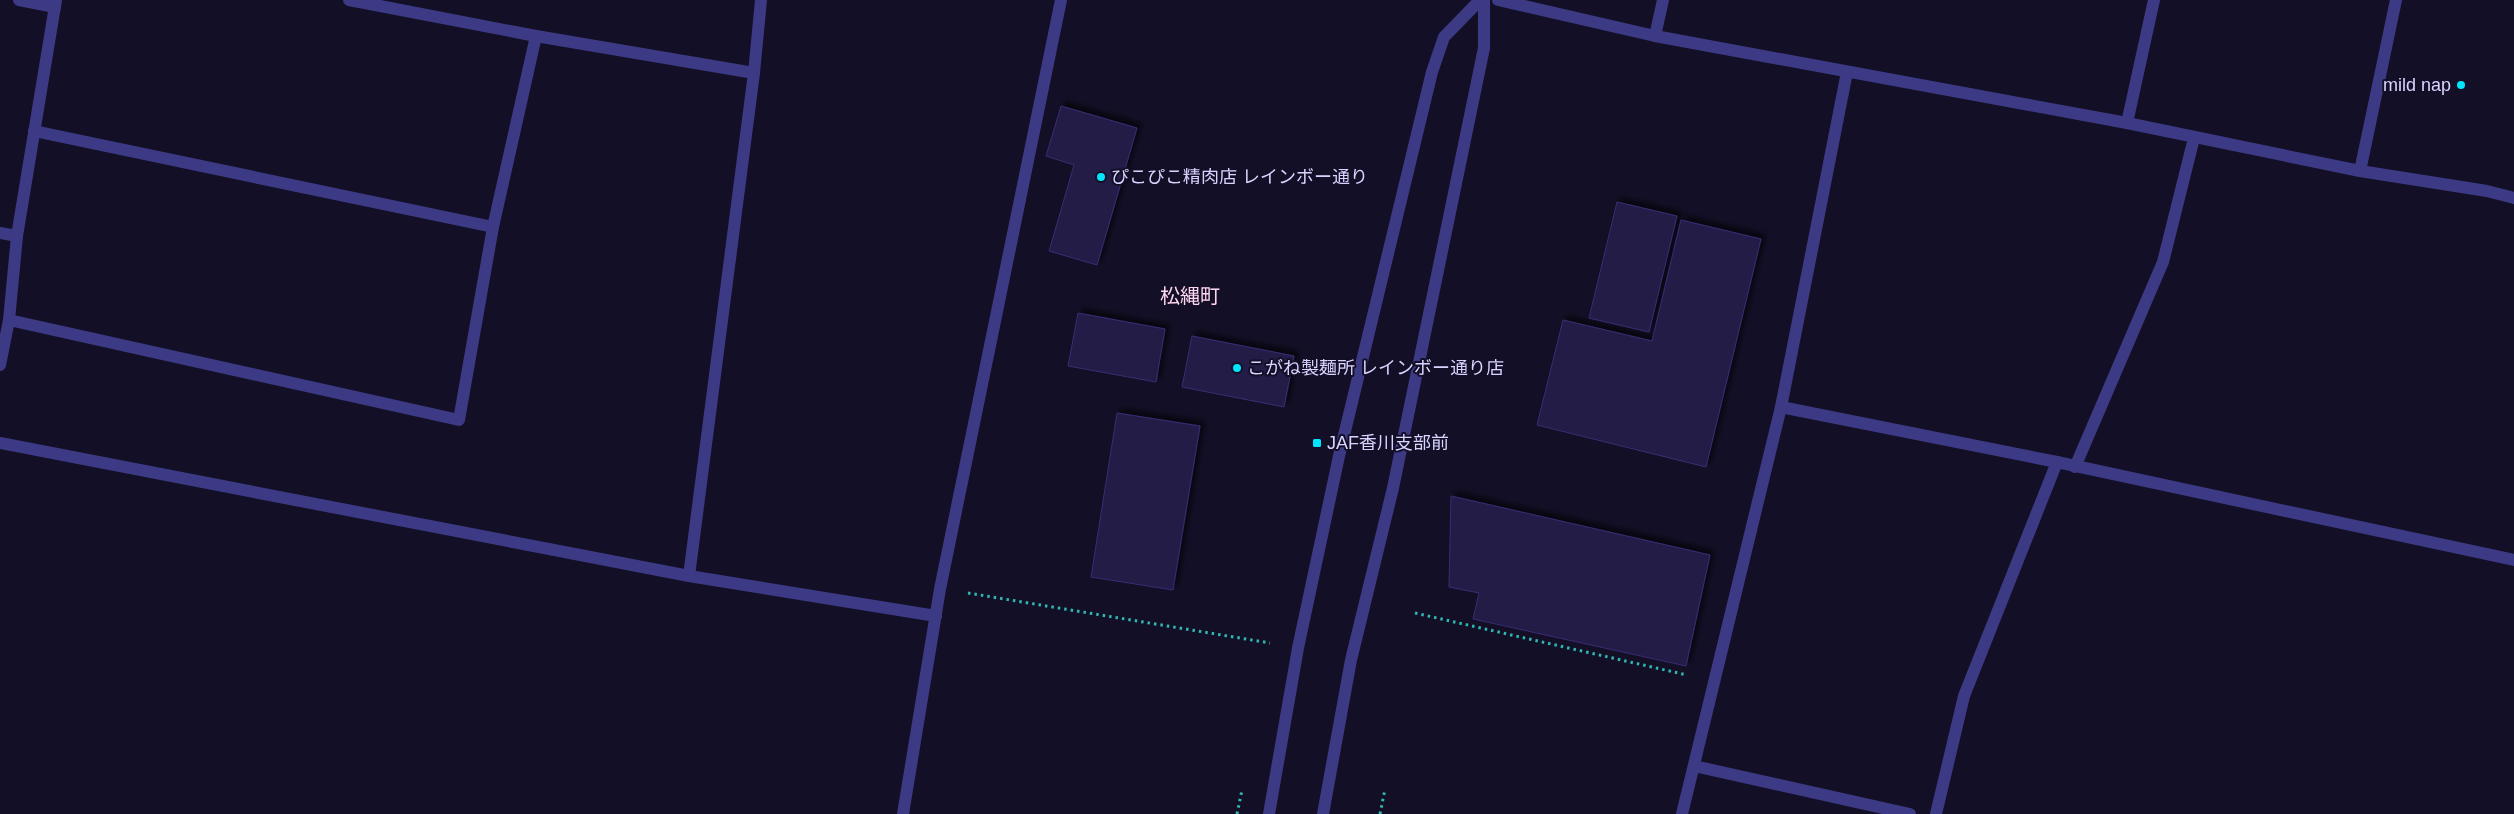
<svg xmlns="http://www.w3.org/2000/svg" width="2514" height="814" viewBox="0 0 2514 814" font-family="Helvetica,'Noto Sans JP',sans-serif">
	<defs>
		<filter id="shadow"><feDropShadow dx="4.5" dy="-4.5" stdDeviation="2.5" flood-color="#0009"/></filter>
	</defs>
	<rect width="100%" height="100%" fill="#130f26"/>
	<!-- building -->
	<g fill="#241b47" stroke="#3b2d73" filter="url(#shadow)">
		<polygon points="1061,106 1137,128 1097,265 1049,251 1074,165 1046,156"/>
		<polygon points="1617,202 1677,216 1649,332 1589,318"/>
		<polygon points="1681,220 1761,239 1706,467 1537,425 1563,320 1652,341"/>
		<polygon points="1078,313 1165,329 1156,382 1068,366"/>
		<polygon points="1192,336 1294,356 1284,407 1182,387"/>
		<polygon points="1117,413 1200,426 1173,590 1091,577"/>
		<polygon points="1451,496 1710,555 1686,666 1473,619 1479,593 1449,587"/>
	</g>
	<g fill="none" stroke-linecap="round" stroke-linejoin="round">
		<!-- path -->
		<g stroke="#2fb8b0" stroke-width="3" stroke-dasharray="2.5 4" stroke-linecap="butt">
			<polyline points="968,593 1270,643"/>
			<polyline points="1415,613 1687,675"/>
			<polyline points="1237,814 1242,790"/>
			<polyline points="1380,814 1385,789"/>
		</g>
		<!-- minor -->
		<g stroke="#3d3a85" stroke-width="12">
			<polyline points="19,0 55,7"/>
			<polyline points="349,0 536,36 754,73"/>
			<polyline points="1498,0 1655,36 2127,123 2360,171 2487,191 2514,198"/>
			<polyline points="1655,36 1663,0"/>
			<polyline points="2127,123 2154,0"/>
			<polyline points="34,131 493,227"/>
			<polyline points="2360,171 2396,0"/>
			<polyline points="0,233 17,236"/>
			<polyline points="9,320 459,420 493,227 536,36"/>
			<polyline points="0,365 9,320 17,236 56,0"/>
			<polyline points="1781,407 2057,462 2514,560"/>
			<polyline points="0,443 689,576 936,616"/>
			<polyline points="2075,467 2163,262 2194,138"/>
			<polyline points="689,576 754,73 761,0"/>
			<polyline points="1694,766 1910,814"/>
			<polyline points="903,814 940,589 1061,0"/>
			<polyline points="1682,814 1781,407 1847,72"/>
			<polyline points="1936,814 1964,696 2057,462"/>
		</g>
		<!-- tertiary -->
		<g stroke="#3d3a85" stroke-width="12">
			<polyline points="1269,814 1298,648 1339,456 1432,72 1444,37 1480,0"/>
			<polyline points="1323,814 1351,660 1393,488 1484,48 1484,0"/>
		</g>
	</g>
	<!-- markers -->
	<g fill="#00e5ff" stroke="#130f26" stroke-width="2">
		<circle cx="2461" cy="85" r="5"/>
		<circle cx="1101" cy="177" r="5"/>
		<circle cx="1237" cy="368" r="5"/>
		<rect x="1312" y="438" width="10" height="10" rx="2.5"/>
	</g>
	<g text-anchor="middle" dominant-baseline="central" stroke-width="4" stroke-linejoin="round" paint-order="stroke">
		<!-- poi labels -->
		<g font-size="18" fill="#d9d4ff" stroke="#130f26" text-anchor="start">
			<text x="2451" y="85" text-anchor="end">mild nap</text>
			<text x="1111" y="177">ぴこぴこ精肉店 レインボー通り</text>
			<text x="1247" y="368">こがね製麺所 レインボー通り店</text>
			<text x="1327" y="443">JAF香川支部前</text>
		</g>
		<!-- quarter labels -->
		<g font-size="20" fill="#ffd6f0" stroke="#130f26">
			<text x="1190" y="296">松縄町</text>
		</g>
	</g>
</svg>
